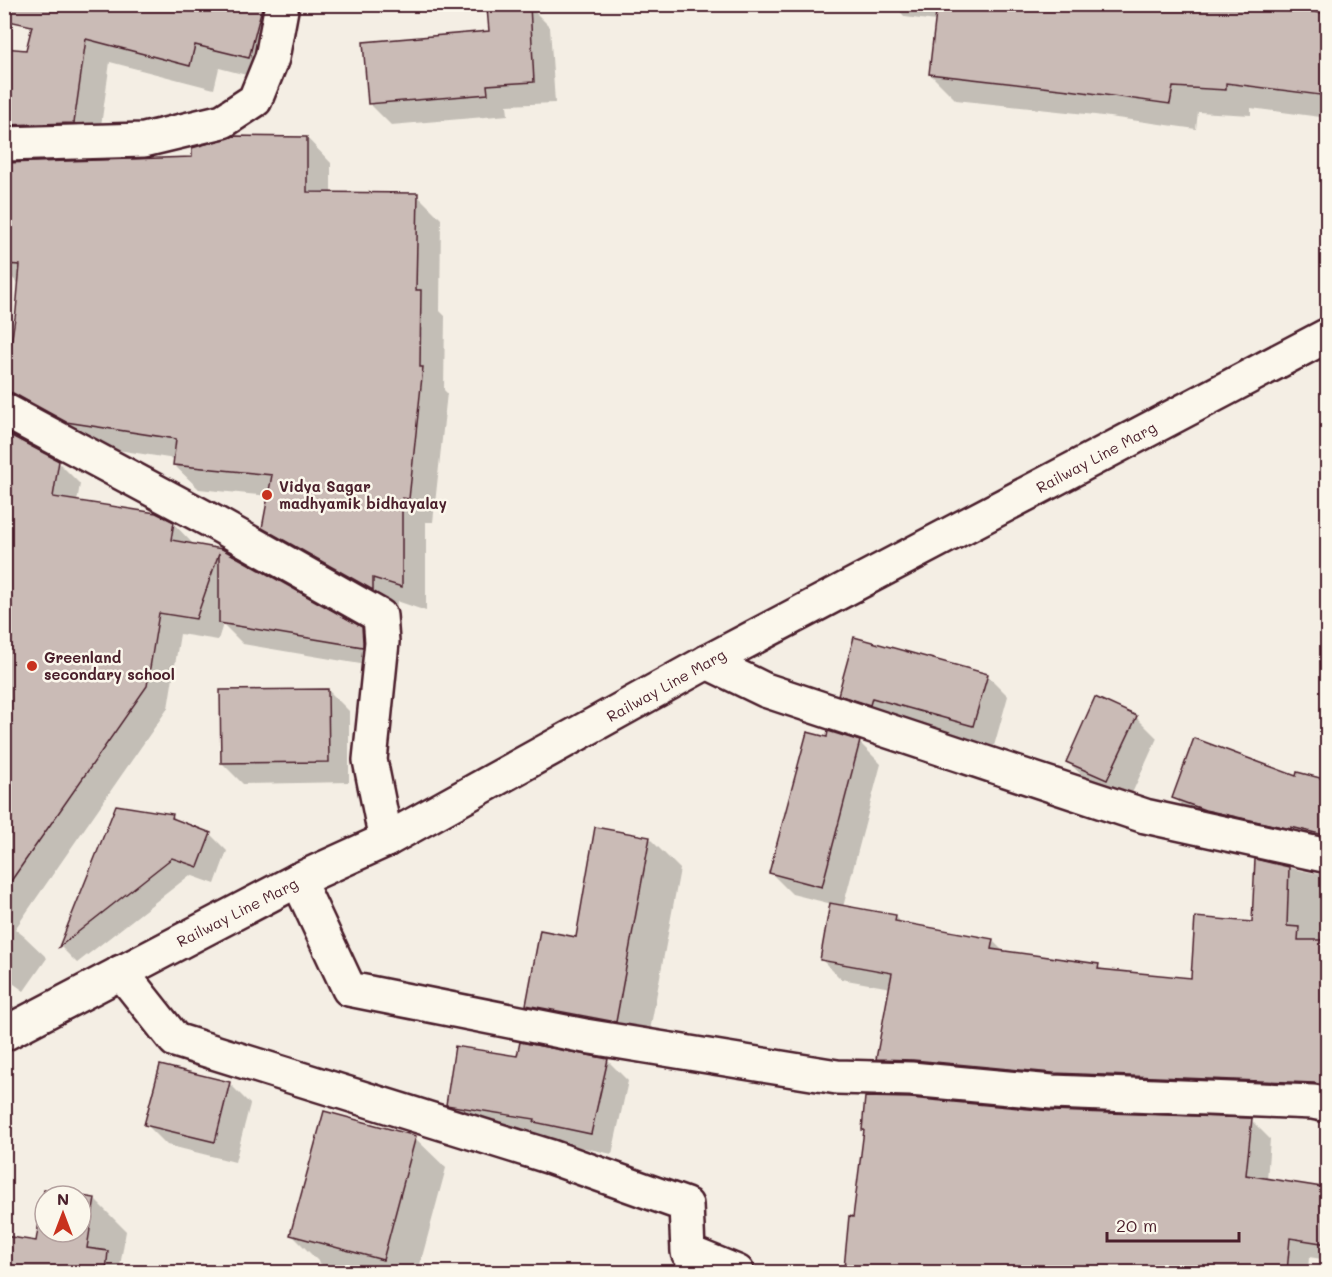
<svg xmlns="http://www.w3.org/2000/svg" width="1332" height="1277" viewBox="0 0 1332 1277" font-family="Mali,sans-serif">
	<rect width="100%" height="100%" fill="#f4eee4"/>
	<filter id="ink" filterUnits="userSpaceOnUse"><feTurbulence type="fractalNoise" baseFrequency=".0167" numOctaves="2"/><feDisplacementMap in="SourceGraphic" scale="12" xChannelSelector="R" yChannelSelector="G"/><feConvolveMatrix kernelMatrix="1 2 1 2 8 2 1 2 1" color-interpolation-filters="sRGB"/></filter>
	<g filter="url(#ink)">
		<!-- shadow -->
		<g fill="#0003">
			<polygon points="170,4 292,4 274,82 219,68 214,89 110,62 98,147 12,159 11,164 193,159 307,138 331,163 331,194 417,195 441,219 440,311 445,316 444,390 447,393 433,522 426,522 426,611 397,601 396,613 288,552 263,527 269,496 199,489 174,465 175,459 92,446 29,415 5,391 20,285 8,274 4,273 4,50 27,51"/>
			<polygon points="893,4 1259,4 1328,16 1328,118 1251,108 1251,115 1198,112 1196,129 1095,115 956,100 930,74 936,21 905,17"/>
			<polygon points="529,6 550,27 555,103 507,105 508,115 391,125 370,104 490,33"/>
			<polygon points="4,421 8,425 7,434 58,462 80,484 77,502 173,523 195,546 222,550 361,629 383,651 384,668 243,644 223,624 218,640 180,634 168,708 15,929 25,937 47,958 24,991 7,979 4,983"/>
			<polygon points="987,675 1008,696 994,746 893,718 861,715 840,694"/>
			<polygon points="328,690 349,711 349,782 243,784 222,763"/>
			<polygon points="1136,717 1157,738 1129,800 1089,782 1068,762"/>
			<polygon points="829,733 860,743 881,764 843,907 895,916 903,924 992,940 1004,952 1098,966 1104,971 1192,980 1253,924 1256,861 1328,876 1328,1102 897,1078 878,1059 891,988 841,979 822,960 832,904 792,894 771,873"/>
			<polygon points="1297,778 1328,782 1328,851 1193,817 1174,797"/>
			<polygon points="117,807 172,815 179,823 210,834 227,851 215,884 190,875 77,963 61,947"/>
			<polygon points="649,838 680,869 646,1052 558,1035 528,1005"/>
			<polygon points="518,1058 607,1060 628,1081 612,1154 557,1142 553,1138 468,1125 447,1104"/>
			<polygon points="229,1083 250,1104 235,1162 167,1145 146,1124"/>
			<polygon points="1051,1112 1251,1120 1270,1139 1267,1180 1322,1188 1328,1132 1328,1260 1309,1257 1308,1272 851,1272 845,1267 854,1218"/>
			<polygon points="415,1138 446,1168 418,1272 349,1272 322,1265 292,1235"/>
			<polygon points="45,1192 73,1196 45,1196 45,1232 81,1232 81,1197 94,1199 126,1231 119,1272 4,1272 4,1238 37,1243"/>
		</g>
		<!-- building -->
		<g fill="#cabbb6" stroke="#4a1f2b" stroke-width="1.5" fill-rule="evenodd">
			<polygon points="4,4 263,4 249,58 195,45 190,66 86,39 74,123 4,125 4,48 26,50 32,26 4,20"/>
			<polygon points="937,4 1259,4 1328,14 1328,96 1226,83 1226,90 1173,87 1170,104 1069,90 929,74"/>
			<polygon points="530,5 534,82 487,85 488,94 368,104 363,42 489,31 487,8"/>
			<polygon points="234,136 307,137 307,192 418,193 416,290 421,290 420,367 423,367 409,499 402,498 402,587 373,578 373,590 262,528 272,475 173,465 176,439 66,422 13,393 4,391 16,311 20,265 4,264 4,163 192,157 192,148"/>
			<polygon points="4,432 59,461 53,497 156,513 174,522 171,540 222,549 362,627 363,642 363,647 219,623 219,553 196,619 159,613 147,686 4,891"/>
			<polygon points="854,637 988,674 973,726 872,698 870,705 838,695"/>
			<polygon points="328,689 329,762 221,763 220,690"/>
			<polygon points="1095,697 1137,716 1107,780 1066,762"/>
			<polygon points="828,731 860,741 822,887 769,873 807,732 827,737"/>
			<polygon points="1194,738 1296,776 1297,772 1328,780 1328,836 1291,827 1291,829 1205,810 1172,798"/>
			<polygon points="116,805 173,814 172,818 211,833 198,867 172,858 59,947"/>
			<polygon points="595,827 650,837 616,1022 526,1005 540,930 576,937"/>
			<polygon points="1255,859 1289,867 1287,926 1299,927 1298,940 1328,940 1328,1086 1314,1083 1053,1073 913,1060 876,1059 892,973 820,960 830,903 896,915 895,921 993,939 991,949 1099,964 1098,969 1191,978 1195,917 1252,922"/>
			<polygon points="520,1042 608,1059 591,1134 534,1122 535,1119 446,1105 455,1046 517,1056"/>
			<polygon points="160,1065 230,1082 215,1142 144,1125"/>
			<polygon points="865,1097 910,1098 1051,1111 1252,1118 1246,1175 1328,1188 1328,1244 1290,1238 1287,1272 891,1272 844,1268 849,1216 853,1217 864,1130 862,1130"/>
			<polygon points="324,1111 416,1136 383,1260 290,1235"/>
			<path d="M 44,1190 L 95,1198 L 87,1248 L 108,1251 L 106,1272 L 4,1272 L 4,1236 L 36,1241 ZM 45,1196 L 81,1196 L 81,1232 L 45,1232 Z"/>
		</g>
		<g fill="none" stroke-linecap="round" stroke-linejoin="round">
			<defs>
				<g id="minor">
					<polyline points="4,144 144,140 223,121 255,100 272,58 282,4"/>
					<polyline points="4,410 215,523 380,616 382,642 370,760 386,840"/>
					<polyline points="707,662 765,690 1145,816 1328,856"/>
					<polyline points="298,880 349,989 585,1036 837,1077 911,1079 1052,1092 1313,1102 1328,1105"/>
					<polyline points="121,972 175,1040 551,1157 686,1205 688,1252 737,1272"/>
				</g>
				<polyline id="major" points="4,1034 298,880 386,840 707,662 1328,335"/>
			</defs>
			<!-- minor casing -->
			<use href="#minor" stroke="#4a1f2b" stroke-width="38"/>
			<!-- major casing -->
			<use href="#major" stroke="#4a1f2b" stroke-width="38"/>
			<!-- minor -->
			<use href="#minor" stroke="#fbf7ec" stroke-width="33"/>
			<!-- major -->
			<use href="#major" stroke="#fbf7ec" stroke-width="33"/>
		</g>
	</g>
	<!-- markers -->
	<g fill="#c8321e" stroke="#fbf7ec" stroke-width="2">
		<circle cx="267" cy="495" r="6"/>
		<circle cx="32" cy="666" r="6"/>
	</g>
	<g text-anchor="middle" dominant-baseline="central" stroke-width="5" stroke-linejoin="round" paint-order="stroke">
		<!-- street labels -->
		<g font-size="15" fill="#4a1f2b" stroke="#fbf7ec">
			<text transform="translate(1096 457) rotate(-28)">Railway Line Marg</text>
			<text transform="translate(666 685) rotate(-29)">Railway Line Marg</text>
			<text transform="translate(237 912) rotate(-27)">Railway Line Marg</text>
		</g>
		<!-- poi labels -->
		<g font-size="15" font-weight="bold" fill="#4a1f2b" stroke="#fbf7ec" text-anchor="start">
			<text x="279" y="486">Vidya Sagar<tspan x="279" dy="17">madhyamik bidhayalay</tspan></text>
			<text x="44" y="657">Greenland<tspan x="44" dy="17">secondary school</tspan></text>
		</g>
	</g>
	<!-- margin -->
	<rect width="1332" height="1277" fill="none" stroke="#fbf7ec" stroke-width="24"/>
	<rect x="12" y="12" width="1308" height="1253" fill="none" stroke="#4a1f2b" stroke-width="2" filter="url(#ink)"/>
	<!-- north arrow -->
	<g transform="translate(63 1214)"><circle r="28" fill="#fbf7ec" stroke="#b4a19f" stroke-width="1.5"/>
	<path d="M0-4.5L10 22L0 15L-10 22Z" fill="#c8321e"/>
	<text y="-9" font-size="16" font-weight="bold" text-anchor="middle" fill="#4a1f2b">N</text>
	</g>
	<!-- scale -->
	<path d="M1107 1232v9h132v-9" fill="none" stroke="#4a1f2b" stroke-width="3"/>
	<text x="1116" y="1232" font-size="18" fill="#4a1f2b" stroke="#fbf7ec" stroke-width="4.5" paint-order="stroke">20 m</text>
</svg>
